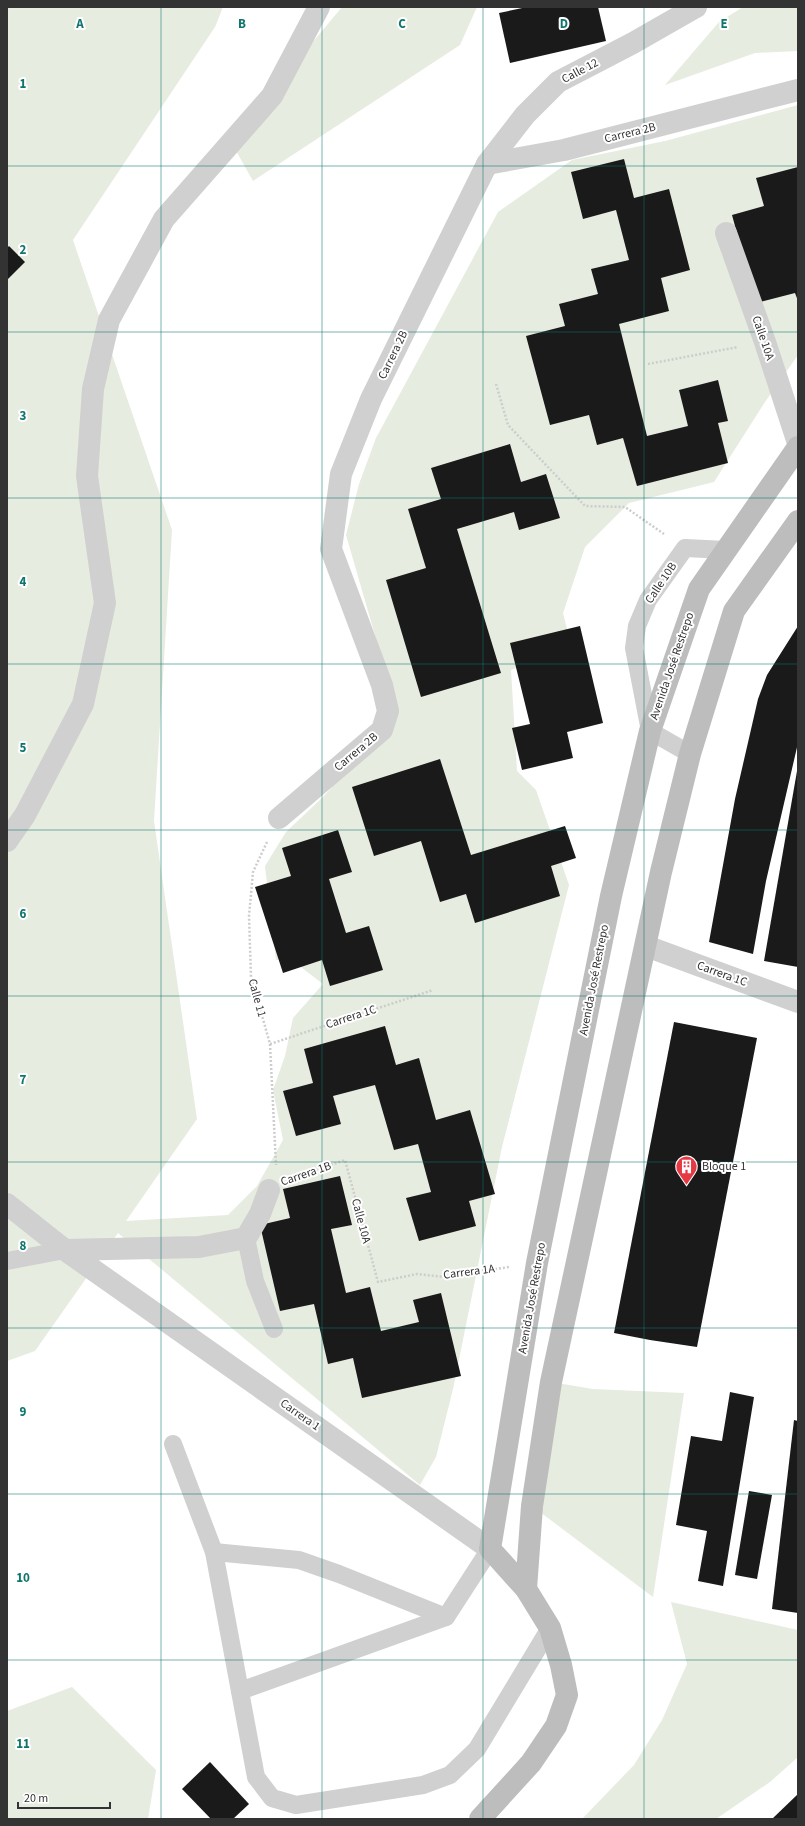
<svg xmlns="http://www.w3.org/2000/svg" width="805" height="1826" viewBox="0 0 805 1826" font-family="'Source Sans 3',sans-serif">
	<rect width="100%" height="100%" fill="#fff"/>
	<!-- green -->
	<g fill="#e6ecdf">
		<polygon points="7,7 223,7 215,27 73,240 172,530 154,821 197,1119 126,1221 228,1215 257,1186 283,1140 273,1090 285,1056 293,1018 323,984 289,958 276,960 265,866 286,832 323,797 354,763 387,736 379,649 346,535 359,484 376,438 498,212 572,160 665,141 798,105 798,355 765,402 714,482 629,503 585,547 563,613 571,645 511,670 517,771 536,790 569,885 502,1147 453,1389 436,1457 420,1485 118,1233 35,1351 7,1361"/>
		<polygon points="342,7 477,7 460,45 253,181 235,149 282,79"/>
		<polygon points="743,7 798,7 798,51 755,53 665,85 719,22"/>
		<polygon points="551,1382 593,1389 684,1393 653,1597 532,1506"/>
		<polygon points="671,1602 798,1630 798,1757 770,1782 716,1819 582,1819 634,1765 662,1720 687,1664"/>
		<polygon points="72,1687 156,1770 148,1819 7,1819 7,1711"/>
	</g>
	<!-- building -->
	<g fill="#1a1a1a">
		<polygon points="527,7 598,7 606,41 510,63 499,13"/>
		<polygon points="624,159 634,198 669,189 690,270 661,278 669,311 619,324 647,436 688,426 679,390 718,380 728,421 718,423 728,463 637,486 623,438 597,445 589,415 550,425 526,336 565,326 559,304 598,294 591,269 629,260 616,210 583,219 571,172"/>
		<polygon points="798,167 798,301 795,293 756,303 732,215 764,206 756,178"/>
		<polygon points="9,246 25,262 7,280 7,248"/>
		<polygon points="510,444 521,482 546,474 560,518 519,530 514,512 457,529 501,673 421,697 386,580 426,568 408,509 441,499 431,468"/>
		<polygon points="580,626 603,723 567,732 573,758 522,770 512,728 530,724 510,643"/>
		<polygon points="798,626 798,743 766,881 753,954 709,942 735,799 758,699 767,675"/>
		<polygon points="440,759 471,855 565,826 576,858 551,866 560,896 475,923 466,894 440,902 421,841 374,856 352,787"/>
		<polygon points="797,771 798,771 798,967 764,961"/>
		<polygon points="338,830 352,872 329,879 346,933 369,926 383,970 330,986 322,960 283,973 255,887 291,876 282,848"/>
		<polygon points="674,1022 757,1038 697,1347 650,1340 614,1333"/>
		<polygon points="385,1026 396,1065 419,1058 436,1120 470,1110 495,1194 469,1201 476,1226 419,1241 406,1198 431,1192 418,1144 394,1150 375,1085 333,1096 341,1124 296,1136 283,1091 313,1083 304,1049"/>
		<polygon points="340,1176 352,1225 331,1229 346,1293 370,1287 381,1331 419,1322 413,1300 441,1293 461,1376 362,1398 353,1358 328,1364 314,1304 280,1311 260,1225 290,1218 283,1189"/>
		<polygon points="730,1392 754,1397 723,1586 698,1581 707,1531 676,1525 691,1436 722,1441"/>
		<polygon points="794,1420 798,1421 798,1613 772,1609"/>
		<polygon points="749,1491 772,1495 757,1579 735,1575"/>
		<polygon points="210,1762 249,1804 233,1819 211,1819 182,1789"/>
		<polygon points="798,1794 798,1819 772,1819"/>
	</g>
	<g fill="none" stroke-linecap="round" stroke-linejoin="round">
		<!-- path -->
		<g stroke="#cdcdcd" stroke-width="2.5" stroke-dasharray="2 2" stroke-linecap="butt">
			<polyline points="648,364 738,347"/>
			<polyline points="496,384 508,425 585,506 625,507 664,534"/>
			<polyline points="267,842 253,872 249,916 251,977 270,1044 276,1165"/>
			<polyline points="270,1044 433,990"/>
			<polyline points="293,1178 345,1160 378,1282 417,1274 444,1277 509,1267"/>
		</g>
		<!-- service -->
		<g stroke="#d0d0d0" stroke-width="18">
			<polyline points="690,754 650,731 634,648 637,626 648,600 685,548 726,550"/>
			<polyline points="246,1238 255,1281 274,1329"/>
			<polyline points="7,1261 65,1250"/>
			<polyline points="173,1444 214,1552 256,1777 272,1798 296,1805 423,1785 450,1775 477,1749 550,1628"/>
			<polyline points="214,1552 299,1560 339,1574 446,1617 490,1549"/>
			<polyline points="240,1691 446,1617"/>
		</g>
		<!-- minor -->
		<g stroke="#d0d0d0" stroke-width="22">
			<polyline points="487,164 564,150 798,90"/>
			<polyline points="726,233 765,342 798,443"/>
			<polyline points="279,818 382,730 388,711 382,685 331,549 341,474 371,399 487,164 525,115 558,82 633,43 696,7"/>
			<polyline points="7,841 25,815 83,704 105,603 87,476 93,389 109,320 164,219 272,96 319,7"/>
			<polyline points="646,946 798,1002"/>
			<polyline points="7,1204 65,1250 490,1549"/>
			<polyline points="65,1250 199,1247 246,1238 260,1214 269,1190"/>
		</g>
		<!-- secondary -->
		<g stroke="#bdbdbd" stroke-width="22">
			<polyline points="526,1589 532,1506 551,1382 661,872 690,754 734,611 798,521"/>
			<polyline points="480,1819 531,1763 556,1726 567,1695 561,1665 550,1628 526,1589 490,1549 537,1263 611,896 650,731 699,589 798,447"/>
		</g>
	</g>
	<!-- grid -->
	<path fill="none" stroke="#0f766e" stroke-width="1" stroke-opacity="0.55" d="M 161,7 L 161,1819M 322,7 L 322,1819M 483,7 L 483,1819M 644,7 L 644,1819M 7,166 L 798,166M 7,332 L 798,332M 7,498 L 798,498M 7,664 L 798,664M 7,830 L 798,830M 7,996 L 798,996M 7,1162 L 798,1162M 7,1328 L 798,1328M 7,1494 L 798,1494M 7,1660 L 798,1660"/>
	<!-- icons -->
	<defs>
		<symbol id="building-pin" viewBox="-11 -11 22 30"><path d="M0 17L-7.5 6A9.5 9.5 0 1 1 7.5 6Z" fill="#e63946" stroke="#fff"/><path d="M-4-6H4V6H1V3H-1V6H-4ZM-2.5-4.3h1.7v1.8h-1.7ZM.8-4.3h1.7v1.8H.8ZM-2.5-1h1.7V.8h-1.7ZM.8-1h1.7V.8H.8Z" fill="#fff"/></symbol>
	</defs>
	<g fill-rule="evenodd">
		<use href="#building-pin" x="674" y="1154" width="25" height="34"/>
	</g>
	<g text-anchor="middle" dominant-baseline="central" stroke-width="4" stroke-linejoin="round" paint-order="stroke">
		<!-- street labels -->
		<g font-size="12" fill="#333" stroke="#fff">
			<text transform="translate(580 71) rotate(-28)">Calle 12</text>
			<text transform="translate(630 133) rotate(-14)">Carrera 2B</text>
			<text transform="translate(763 338) rotate(71)">Calle 10A</text>
			<text transform="translate(393 355) rotate(-64)">Carrera 2B</text>
			<text transform="translate(661 583) rotate(-56)">Calle 10B</text>
			<text transform="translate(672 666) rotate(-71)">Avenida José Restrepo</text>
			<text transform="translate(356 752) rotate(-40)">Carrera 2B</text>
			<text transform="translate(722 974) rotate(20)">Carrera 1C</text>
			<text transform="translate(594 980) rotate(-79)">Avenida José Restrepo</text>
			<text transform="translate(257 998) rotate(75)">Calle 11</text>
			<text transform="translate(351 1017) rotate(-18)">Carrera 1C</text>
			<text transform="translate(306 1174) rotate(-19)">Carrera 1B</text>
			<text transform="translate(361 1221) rotate(75)">Calle 10A</text>
			<text transform="translate(469 1272) rotate(-7)">Carrera 1A</text>
			<text transform="translate(532 1298) rotate(-80)">Avenida José Restrepo</text>
			<text transform="translate(300 1415) rotate(35)">Carrera 1</text>
		</g>
		<!-- poi labels -->
		<g font-size="12" fill="#333" stroke="#fff" text-anchor="start">
			<text x="702" y="1166">Bloque 1</text>
		</g>
	</g>
	<g font-size="13" text-anchor="middle" font-weight="bold" fill="#0f766e" stroke="#fff" stroke-width="4" stroke-linejoin="round" paint-order="stroke">
		<text x="80" y="28">A</text>
		<text x="242" y="28">B</text>
		<text x="402" y="28">C</text>
		<text x="564" y="28">D</text>
		<text x="724" y="28">E</text>
		<text x="23" y="88">1</text>
		<text x="23" y="254">2</text>
		<text x="23" y="420">3</text>
		<text x="23" y="586">4</text>
		<text x="23" y="752">5</text>
		<text x="23" y="918">6</text>
		<text x="23" y="1084">7</text>
		<text x="23" y="1250">8</text>
		<text x="23" y="1416">9</text>
		<text x="23" y="1582">10</text>
		<text x="23" y="1748">11</text>
	</g>
	<!-- border -->
	<rect width="805" height="1826" fill="none" stroke="#333333" stroke-width="16"/>
	<!-- scale -->
	<path d="M18 1802v6h92v-6" fill="none" stroke="#333333" stroke-width="2"/>
	<text x="24" y="1802" font-size="12" fill="#333333" stroke="#ffffff" stroke-width="3" paint-order="stroke">20 m</text>
</svg>
